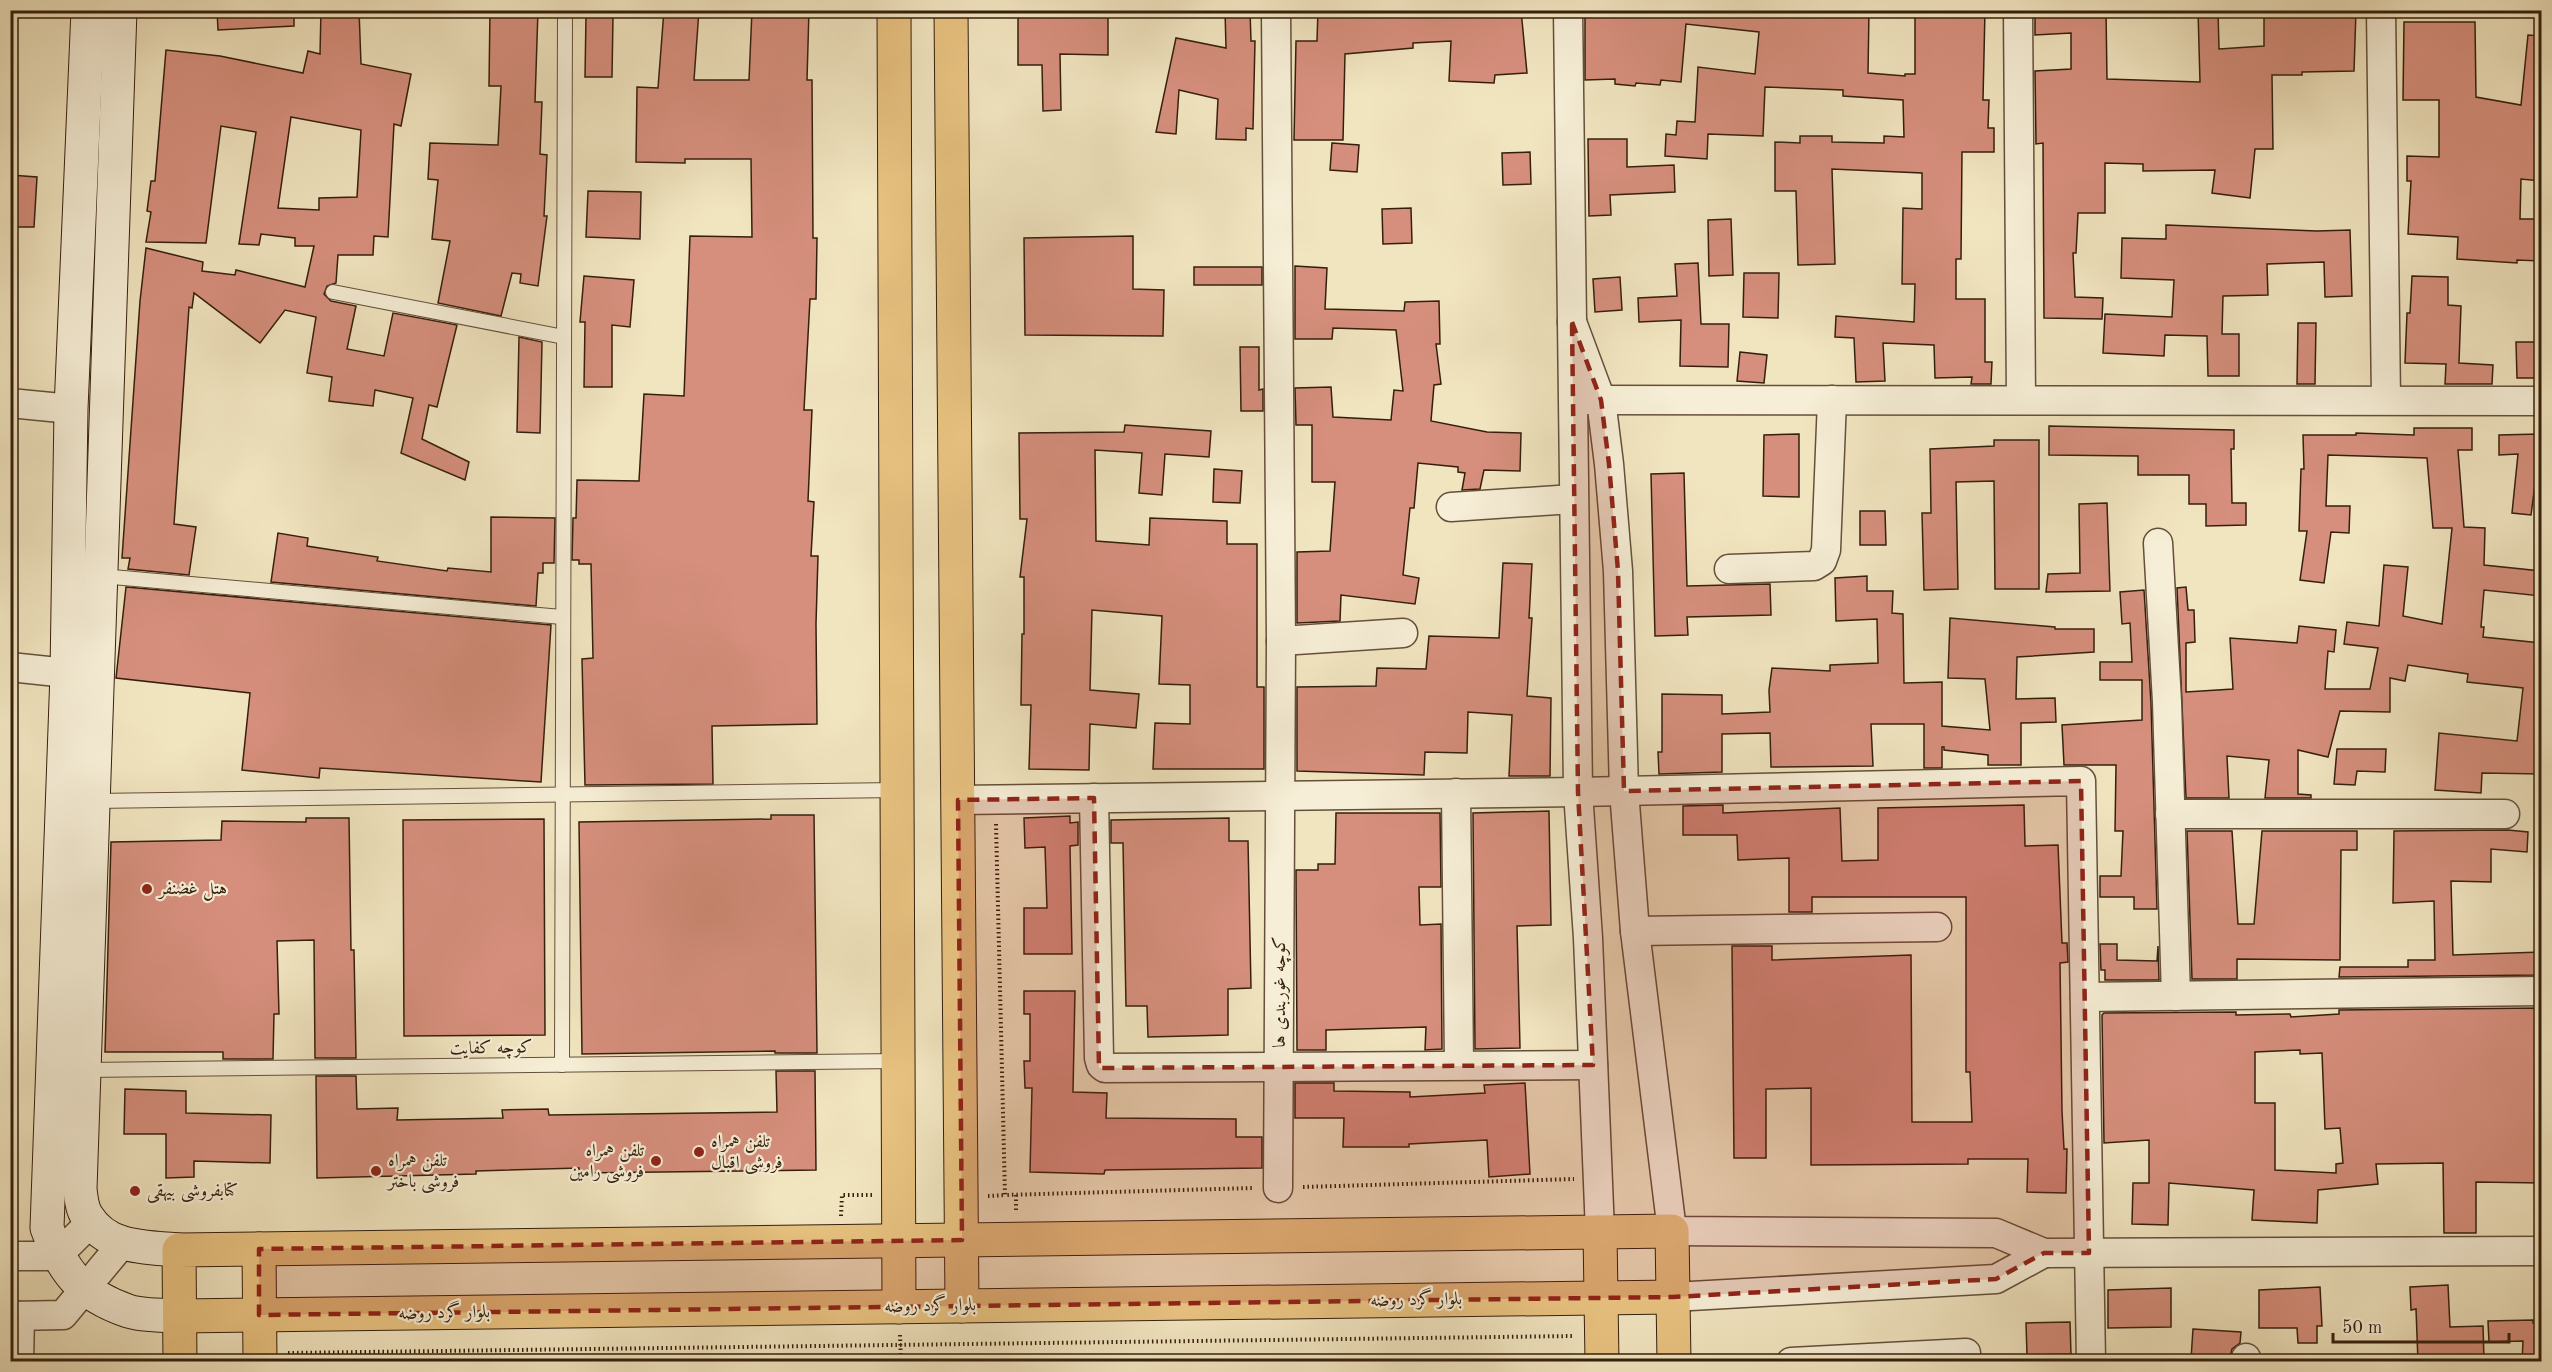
<svg xmlns="http://www.w3.org/2000/svg" width="2552" height="1372" viewBox="0 0 2552 1372" font-family="'Old Standard TT',Amiri,serif">
	<rect width="100%" height="100%" fill="#f1e5c0"/>
	<filter id="stains"><feTurbulence type="fractalNoise" baseFrequency=".00333" numOctaves="4"/><feColorMatrix values="0 0 0 0 .2 0 0 0 0 .09 0 0 0 0 .02 0 0 0 .5 -.17"/></filter>
	<radialGradient id="worn" r=".72"><stop offset=".6" stop-color="#630" stop-opacity="0"/><stop offset="1" stop-color="#630" stop-opacity=".3"/></radialGradient>
	<!-- building -->
	<g fill="#d68f7d" stroke="#351f0c" stroke-width="1.5" fill-rule="evenodd">
		<polygon points="217,10 294,10 294,26 218,30"/>
		<path d="M 321,10 L 359,10 L 361,64 L 411,74 L 401,126 L 394,124 L 388,237 L 374,236 L 373,255 L 338,255 L 336,283 L 327,286 L 324,294 L 331,301 L 356,306 L 347,349 L 384,356 L 393,313 L 457,325 L 437,407 L 429,405 L 422,439 L 469,462 L 465,480 L 401,453 L 413,398 L 375,390 L 373,406 L 329,401 L 332,377 L 307,373 L 316,317 L 285,310 L 260,343 L 194,293 L 192,308 L 189,307 L 174,524 L 196,527 L 189,575 L 128,569 L 130,558 L 122,558 L 140,301 L 146,248 L 203,262 L 202,271 L 235,275 L 236,270 L 305,287 L 314,246 L 295,246 L 295,238 L 261,234 L 259,245 L 239,244 L 256,132 L 221,126 L 206,243 L 146,242 L 151,212 L 147,211 L 151,181 L 155,181 L 166,50 L 220,56 L 303,73 L 308,51 L 320,54 ZM 291,117 L 361,130 L 357,197 L 319,198 L 319,210 L 278,208 Z"/>
		<polygon points="490,10 538,10 535,102 542,102 540,154 547,155 544,216 547,216 538,286 520,283 521,274 512,273 501,316 438,303 450,241 432,239 438,180 428,179 430,143 498,145 501,86 489,86"/>
		<polygon points="664,10 699,10 694,80 749,80 752,10 809,10 807,80 812,80 813,238 817,238 816,299 810,299 804,410 812,410 808,501 814,502 811,556 818,556 816,624 817,724 712,726 713,784 585,785 582,659 593,658 591,564 579,564 579,560 572,560 573,518 576,518 577,480 639,481 644,394 684,396 690,236 752,237 751,159 685,159 685,163 636,162 637,87 658,88"/>
		<polygon points="1018,10 1108,12 1108,55 1060,54 1061,110 1043,111 1042,65 1018,65"/>
		<polygon points="1225,10 1250,10 1251,41 1255,41 1253,129 1246,128 1246,140 1216,139 1218,99 1179,90 1176,134 1156,132 1176,38 1226,48"/>
		<polygon points="1318,10 1521,10 1527,73 1495,75 1494,83 1449,81 1451,41 1413,43 1413,48 1345,54 1343,140 1294,140 1296,41 1317,41"/>
		<polygon points="1585,10 1622,10 1648,14 1648,10 1845,12 1845,10 1869,10 1868,73 1905,76 1905,74 1915,74 1915,10 1985,10 1983,100 1989,100 1988,128 1994,128 1994,152 1962,152 1961,259 1956,259 1956,299 1985,299 1985,362 1992,362 1991,384 1971,384 1972,377 1935,378 1934,345 1883,343 1885,381 1856,382 1854,338 1835,337 1836,316 1914,322 1915,284 1902,284 1903,208 1922,209 1922,173 1832,169 1835,264 1798,265 1796,191 1775,191 1775,142 1800,143 1800,136 1832,136 1832,142 1884,143 1884,136 1904,137 1903,100 1843,96 1843,90 1765,87 1763,136 1708,134 1707,159 1665,156 1666,134 1676,135 1677,121 1695,122 1698,67 1755,74 1759,32 1686,24 1681,82 1661,80 1660,85 1636,83 1635,86 1615,84 1615,79 1585,80"/>
		<polygon points="2035,10 2106,11 2107,79 2200,82 2198,10 2218,10 2219,49 2264,46 2264,11 2356,10 2354,71 2302,72 2302,75 2272,75 2273,149 2255,149 2250,198 2212,193 2215,170 2143,171 2143,164 2105,163 2105,213 2078,213 2076,253 2073,253 2075,297 2103,298 2102,319 2044,318 2043,143 2036,144 2035,71 2071,69 2071,33 2035,35"/>
		<polygon points="586,16 613,17 612,77 585,77"/>
		<polygon points="2404,22 2475,22 2476,97 2521,105 2528,35 2541,36 2541,181 2521,179 2520,219 2541,219 2541,261 2517,260 2517,263 2457,259 2458,237 2408,234 2411,181 2407,181 2407,156 2439,157 2439,100 2403,100"/>
		<polygon points="1588,139 1627,139 1627,167 1674,165 1675,192 1610,195 1611,215 1589,216"/>
		<polygon points="1332,143 1359,145 1357,172 1330,170"/>
		<polygon points="1530,152 1531,184 1503,185 1502,153"/>
		<polygon points="10,175 37,177 34,227 10,227"/>
		<polygon points="588,191 641,192 640,239 586,237"/>
		<polygon points="1411,208 1412,243 1383,244 1382,209"/>
		<polygon points="1731,219 1733,275 1709,276 1708,220"/>
		<polygon points="2166,225 2317,231 2350,230 2352,296 2325,297 2324,262 2267,264 2268,295 2223,296 2222,334 2239,334 2239,376 2208,376 2207,336 2165,335 2164,356 2103,353 2105,314 2172,317 2174,280 2121,278 2122,238 2166,239"/>
		<polygon points="1133,236 1133,289 1164,290 1163,336 1025,335 1024,238"/>
		<polygon points="1698,263 1701,324 1729,324 1728,367 1680,366 1681,320 1639,322 1638,298 1677,296 1675,264"/>
		<polygon points="1295,266 1327,268 1325,309 1404,311 1405,302 1439,301 1440,344 1436,344 1441,384 1434,385 1431,421 1487,432 1521,433 1520,471 1484,470 1480,489 1462,490 1465,473 1458,472 1458,467 1418,463 1414,508 1410,508 1403,575 1419,578 1415,604 1341,595 1340,621 1297,623 1297,552 1330,551 1335,482 1312,482 1312,425 1296,425 1295,388 1331,387 1333,417 1391,420 1394,390 1403,391 1396,330 1333,328 1332,339 1295,339"/>
		<rect x="1194" y="267" width="68" height="18"/>
		<polygon points="1744,273 1779,273 1778,318 1743,317"/>
		<polygon points="584,276 634,280 630,327 612,325 612,387 584,387 585,322 580,322"/>
		<polygon points="2412,276 2448,277 2448,305 2461,306 2459,363 2493,365 2492,384 2445,384 2446,364 2405,363 2407,313 2410,313"/>
		<polygon points="1620,277 1622,310 1595,312 1593,279"/>
		<polygon points="2298,323 2316,323 2315,384 2297,384"/>
		<polygon points="519,337 542,342 540,433 517,432"/>
		<polygon points="2516,342 2541,342 2541,378 2517,378"/>
		<polygon points="1240,347 1259,347 1259,390 1263,389 1263,411 1241,411"/>
		<polygon points="1740,352 1767,355 1764,383 1737,381"/>
		<polygon points="1125,425 1211,431 1209,457 1165,454 1162,495 1139,493 1142,453 1095,450 1096,541 1149,545 1150,518 1227,521 1227,544 1257,544 1257,687 1264,687 1264,769 1153,769 1155,723 1190,724 1190,685 1159,684 1162,616 1092,610 1090,690 1139,694 1136,728 1090,724 1089,770 1029,769 1031,705 1021,705 1022,634 1024,634 1024,577 1020,577 1027,519 1020,519 1019,433 1124,432"/>
		<polygon points="2049,426 2234,430 2234,449 2231,449 2232,503 2246,503 2246,525 2206,526 2206,504 2189,504 2189,475 2138,475 2138,456 2049,455"/>
		<polygon points="2414,428 2472,428 2472,450 2458,450 2464,527 2485,528 2484,565 2541,571 2541,596 2484,590 2481,627 2484,627 2483,637 2541,643 2541,774 2482,773 2481,793 2435,790 2439,733 2517,741 2523,688 2467,682 2468,674 2408,665 2405,681 2390,678 2390,712 2340,711 2328,757 2298,750 2298,794 2311,795 2311,798 2265,798 2269,760 2227,756 2229,798 2186,798 2177,588 2186,587 2188,610 2194,610 2195,642 2186,643 2186,692 2233,689 2230,638 2297,643 2299,626 2336,630 2334,652 2328,651 2325,689 2370,689 2378,648 2344,644 2347,622 2379,626 2384,565 2408,567 2403,616 2442,624 2452,528 2433,528 2427,458 2328,455 2326,506 2350,506 2349,533 2331,532 2324,583 2300,580 2307,531 2299,531 2301,469 2304,469 2303,435 2356,435 2356,433 2414,435"/>
		<polygon points="1799,434 1799,497 1763,496 1764,435"/>
		<polygon points="2539,434 2539,454 2531,515 2512,513 2518,454 2499,455 2499,435"/>
		<polygon points="1994,440 2039,440 2039,589 1995,589 1994,481 1956,482 1958,589 1924,590 1922,513 1931,513 1930,449 1994,446"/>
		<polygon points="1214,469 1242,471 1240,503 1213,502"/>
		<polygon points="1684,473 1687,586 1770,584 1771,615 1687,617 1688,635 1655,636 1651,474"/>
		<polygon points="2107,503 2110,591 2046,592 2048,574 2080,573 2079,504"/>
		<polygon points="1860,511 1885,511 1886,545 1860,545"/>
		<polygon points="491,517 555,518 554,563 543,563 543,573 538,573 536,606 271,582 278,533 308,538 307,546 378,557 377,561 447,571 448,568 491,572"/>
		<polygon points="1503,563 1532,564 1529,618 1532,618 1527,696 1551,698 1550,776 1509,776 1512,715 1468,712 1467,753 1425,752 1424,775 1297,771 1297,687 1376,686 1377,668 1426,669 1429,636 1499,638"/>
		<polygon points="1867,576 1867,591 1893,591 1892,613 1903,614 1904,683 1942,682 1942,726 1990,730 1985,679 1948,678 1950,618 2055,627 2055,629 2094,629 2094,652 2017,657 2016,699 2055,698 2056,722 2021,723 2021,765 1988,765 1988,755 1944,750 1944,747 1942,747 1942,768 1924,768 1924,724 1871,724 1873,766 1771,767 1770,733 1722,734 1722,772 1659,774 1658,752 1662,752 1662,694 1722,695 1722,714 1770,712 1769,690 1772,668 1830,671 1830,665 1878,663 1877,619 1836,621 1835,578"/>
		<polygon points="126,587 551,625 541,782 320,768 319,778 242,770 250,693 116,678"/>
		<polygon points="2144,590 2151,703 2157,909 2134,909 2134,897 2100,897 2100,876 2121,876 2123,831 2115,831 2116,765 2064,765 2062,725 2142,720 2142,680 2100,680 2100,662 2132,662 2130,623 2122,624 2120,592"/>
		<polygon points="2337,749 2386,749 2385,772 2357,771 2355,785 2334,784"/>
		<polygon points="1723,805 1723,813 1840,808 1842,861 1878,860 1878,808 2024,805 2025,846 2058,845 2062,943 2067,943 2068,962 2060,963 2062,1111 2064,1149 2067,1149 2066,1193 2027,1192 2028,1159 1968,1159 1968,1164 1811,1165 1811,1088 1766,1089 1766,1158 1734,1158 1732,946 1772,946 1772,960 1911,955 1912,1122 1972,1122 1970,1072 1966,1072 1966,897 1812,897 1812,912 1789,912 1789,858 1738,860 1737,835 1683,835 1683,806"/>
		<polygon points="1549,811 1551,925 1517,926 1520,1048 1475,1049 1473,813"/>
		<polygon points="1336,813 1440,813 1441,887 1419,887 1420,925 1441,924 1442,1049 1425,1050 1426,1027 1326,1030 1326,1050 1297,1050 1296,870 1318,870 1318,864 1335,864"/>
		<polygon points="771,815 814,815 817,1053 775,1053 775,1051 582,1054 579,822 771,819"/>
		<polygon points="1070,816 1070,823 1078,822 1078,845 1070,846 1072,954 1024,954 1024,908 1047,908 1045,847 1025,848 1024,818"/>
		<polygon points="306,818 349,818 351,950 354,950 356,1058 315,1058 314,940 277,941 279,1014 274,1014 273,1059 223,1059 223,1052 105,1052 111,842 221,840 222,821 306,822"/>
		<polygon points="1229,818 1229,841 1248,841 1251,988 1228,989 1228,1035 1148,1037 1147,1006 1126,1006 1123,843 1111,843 1111,820"/>
		<polygon points="544,819 545,1035 404,1036 403,820"/>
		<polygon points="2508,830 2528,832 2527,852 2491,849 2491,882 2451,881 2453,955 2541,952 2541,975 2339,977 2340,967 2408,967 2408,960 2435,960 2434,901 2393,903 2394,831"/>
		<polygon points="2187,831 2232,831 2238,924 2254,924 2262,831 2357,831 2357,850 2341,850 2340,960 2237,959 2237,979 2192,979"/>
		<polygon points="2100,944 2117,944 2117,960 2157,961 2158,946 2159,980 2105,980 2105,970 2101,970"/>
		<polygon points="1024,991 1075,991 1073,1092 1107,1093 1106,1118 1236,1119 1236,1137 1262,1137 1262,1168 1105,1170 1104,1174 1030,1172 1032,1088 1025,1088 1024,1061 1030,1061 1030,1014 1024,1014"/>
		<path d="M 2541,1008 L 2541,1183 L 2476,1182 L 2476,1233 L 2444,1233 L 2443,1163 L 2376,1164 L 2378,1184 L 2318,1190 L 2317,1223 L 2252,1220 L 2254,1190 L 2169,1183 L 2168,1225 L 2132,1224 L 2133,1183 L 2149,1183 L 2149,1140 L 2104,1143 L 2102,1015 L 2104,1013 L 2236,1012 L 2236,1015 L 2290,1014 L 2291,1017 L 2339,1014 L 2339,1010 ZM 2300,1050 L 2300,1054 L 2322,1053 L 2325,1129 L 2340,1128 L 2343,1163 L 2336,1164 L 2336,1173 L 2275,1170 L 2275,1103 L 2255,1103 L 2255,1052 Z"/>
		<polygon points="776,1071 815,1071 816,1170 579,1173 579,1168 476,1171 476,1174 317,1178 316,1076 356,1076 357,1109 398,1108 397,1120 503,1118 502,1110 548,1109 549,1115 777,1112"/>
		<polygon points="1295,1083 1334,1083 1334,1091 1410,1092 1410,1097 1485,1093 1484,1085 1525,1083 1530,1174 1489,1177 1487,1140 1409,1144 1409,1147 1343,1147 1344,1118 1295,1118"/>
		<polygon points="125,1089 186,1091 186,1113 271,1115 270,1163 194,1161 194,1177 166,1178 166,1134 124,1134"/>
		<polygon points="2448,1285 2450,1327 2483,1326 2484,1360 2418,1362 2416,1309 2411,1310 2410,1287"/>
		<polygon points="2320,1287 2322,1326 2317,1326 2317,1343 2298,1343 2297,1328 2259,1328 2259,1290"/>
		<polygon points="2171,1288 2171,1327 2108,1328 2108,1290"/>
		<polygon points="2533,1320 2533,1323 2541,1324 2541,1362 2522,1362 2523,1341 2489,1342 2488,1321"/>
		<polygon points="2070,1322 2071,1354 2027,1355 2026,1323"/>
		<polygon points="2193,1329 2241,1332 2240,1343 2232,1349 2229,1361 2191,1359"/>
	</g>
	<g fill="none" stroke-linecap="round" stroke-linejoin="round">
		<defs>
			<g id="lane">
				<polyline points="333,292 564,337"/>
				<polyline points="101,576 562,617"/>
				<polyline points="93,801 898,790"/>
				<polyline points="562,1065 565,10"/>
				<polyline points="84,1070 899,1061"/>
			</g>
			<g id="street">
				<polyline points="1276,10 1281,641 1278,1188"/>
				<polyline points="1568,10 1578,792 1588,938 1600,1232"/>
				<polyline points="2018,10 2021,400"/>
				<polyline points="2381,10 2386,400"/>
				<polyline points="1572,322 1601,400 1609,464 1618,571 1624,791 1635,931 1672,1231 1996,1233 2044,1253 2542,1251"/>
				<polyline points="1584,400 2542,401"/>
				<polyline points="10,403 71,409"/>
				<polyline points="1451,507 1573,499"/>
				<polyline points="2158,543 2167,702 2176,996"/>
				<polyline points="1729,569 1814,566 1822,561 1826,550 1832,400"/>
				<polyline points="1281,641 1403,633"/>
				<polyline points="10,667 67,673"/>
				<polyline points="1456,793 1459,1064"/>
				<polyline points="1094,798 1099,1058 1101,1065 1105,1068 1593,1065"/>
				<polyline points="958,800 1578,792 2081,781 2091,1362"/>
				<polyline points="2170,814 2505,814"/>
				<polyline points="1635,931 1937,927"/>
				<polyline points="2085,997 2542,991"/>
				<polyline points="10,1256 57,1256 91,1222"/>
				<polyline points="1673,1297 1996,1279 2044,1253"/>
				<polyline points="10,1316 63,1315 122,1244"/>
				<polyline points="19,1362 20,1316"/>
				<polyline points="1791,1362 1966,1353"/>
				<polyline points="2246,1362 2246,1358"/>
			</g>
			<g id="secondary">
				<path d="M 88,10 L 71,409 L 67,673 L 47,1228 C 63,1273 82,1295 128,1311 C 143,1316 164,1315 180,1316"/>
				<path d="M 120,10 L 80,1189 C 81,1198 82,1209 87,1216 C 107,1249 145,1247 179,1250"/>
			</g>
			<g id="primary">
				<polyline points="894,10 899,1307"/>
				<polyline points="951,10 962,1306"/>
				<polyline points="1600,1232 1602,1362"/>
				<polyline points="259,1249 260,1362"/>
				<polyline points="180,1316 1673,1297"/>
				<polyline points="180,1362 179,1250 1672,1231 1674,1362"/>
			</g>
		</defs>
		<!-- lane casing -->
		<use href="#lane" stroke="#645039" stroke-width="16"/>
		<!-- street casing -->
		<use href="#street" stroke="#645039" stroke-width="31"/>
		<!-- secondary casing -->
		<use href="#secondary" stroke="#351f0c" stroke-width="35"/>
		<!-- primary casing -->
		<use href="#primary" stroke="#351f0c" stroke-width="35"/>
		<!-- path -->
		<g stroke="#351f0c" stroke-width="4" stroke-dasharray="1.5 3" stroke-linecap="butt">
			<polyline points="996,824 1005,1195 1253,1188"/>
			<polyline points="1303,1187 1574,1179"/>
			<polyline points="1016,1195 1016,1212"/>
			<polyline points="988,1196 1005,1195"/>
			<polyline points="841,1216 842,1195 873,1195"/>
			<polyline points="900,1335 901,1362"/>
			<polyline points="288,1353 1573,1336"/>
		</g>
		<!-- lane -->
		<use href="#lane" stroke="#f6eed6" stroke-width="14"/>
		<!-- street -->
		<use href="#street" stroke="#f6eed6" stroke-width="28"/>
		<!-- secondary -->
		<use href="#secondary" stroke="#f6eed6" stroke-width="33"/>
		<!-- primary -->
		<use href="#primary" stroke="#e8c280" stroke-width="33"/>
	</g>
	<!-- marked area -->
	<path fill="#8f2418" fill-opacity="0.2" stroke="#8f2418" stroke-width="4.5" stroke-dasharray="12 8" stroke-linejoin="round" d="M 1572,322 L 1601,400 L 1609,464 L 1618,571 L 1624,791 L 2081,781 L 2089,1253 L 2044,1253 L 1996,1279 L 1673,1297 L 259,1315 L 259,1249 L 962,1240 L 958,800 L 1094,798 L 1099,1068 L 1593,1065 L 1578,792 Z"/>
	<!-- markers -->
	<g fill="#8f2418" stroke="#f6eed6" stroke-width="2">
		<circle cx="147" cy="889" r="6"/>
		<circle cx="699" cy="1152" r="6"/>
		<circle cx="656" cy="1161" r="6"/>
		<circle cx="376" cy="1171" r="6"/>
		<circle cx="135" cy="1191" r="6"/>
	</g>
	<g text-anchor="middle" dominant-baseline="central" stroke-width="4.5" stroke-linejoin="round" paint-order="stroke">
		<!-- poi labels -->
		<g font-size="18" fill="#351f0c" stroke="#f6eed6" text-anchor="start">
			<text x="159" y="889">هتل غضنفر</text>
			<text x="711" y="1142">تلفن همراه<tspan x="711" dy="21">فروشی اقبال</tspan></text>
			<text x="644" y="1151" text-anchor="end">تلفن همراه<tspan x="644" dy="21">فروشی رامین</tspan></text>
			<text x="388" y="1161">تلفن همراه<tspan x="388" dy="21">فروشی باختر</tspan></text>
			<text x="147" y="1191">کتابفروشی بیهقی</text>
		</g>
		<!-- street labels -->
		<g font-size="18" fill="#351f0c" stroke="#f6eed6">
			<text transform="translate(1280 992) rotate(-90)">کوچه غوربندی ها</text>
			<text transform="translate(491 1048) rotate(-1)">کوچه کفایت</text>
			<text transform="translate(1416 1300) rotate(-1)">بلوار گرد روضه</text>
			<text transform="translate(930 1306) rotate(-1)">بلوار گرد روضه</text>
			<text transform="translate(444 1313) rotate(-1)">بلوار گرد روضه</text>
		</g>
	</g>
	<!-- margin -->
	<rect width="2552" height="1372" fill="none" stroke="#f1e5c0" stroke-width="36"/>
	<rect x="12" y="12" width="2528" height="1348" fill="none" stroke="#351f0c" stroke-width="3"/>
	<rect x="18" y="18" width="2516" height="1336" fill="none" stroke="#351f0c" stroke-width="1.5"/>
	<!-- scale -->
	<path d="M2333 1333v9h176v-9" fill="none" stroke="#351f0c" stroke-width="3"/>
	<text x="2342" y="1333" font-size="18" fill="#351f0c" stroke="#f6eed6" stroke-width="4.5" paint-order="stroke">50 m</text>
	<rect width="100%" height="100%" filter="url(#stains)"/>
	<rect width="100%" height="100%" fill="url(#worn)"/>
</svg>
